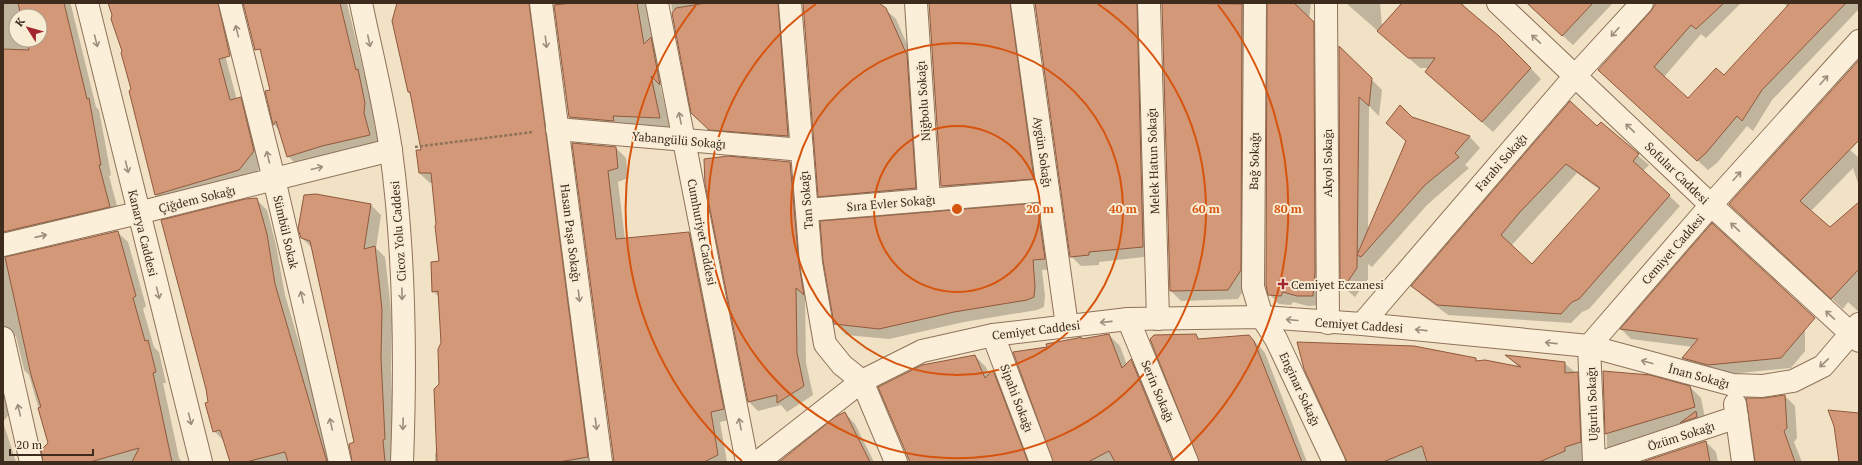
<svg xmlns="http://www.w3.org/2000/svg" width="1862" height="465" viewBox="0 0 1862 465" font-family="'PT Serif',serif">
	<rect width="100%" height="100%" fill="#f1e1c5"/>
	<!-- shadow -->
	<g fill="#0003" fill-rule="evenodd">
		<path d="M 3,3 L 70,3 L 71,5 L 96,107 L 99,110 L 111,175 L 109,176 L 120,217 L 3,249 ZM 16,16 L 40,16 L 40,40 L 16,40 Z"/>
		<polygon points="109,3 211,3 241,115 244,114 255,124 264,162 250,181 167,205 156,195 122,53 123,51"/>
		<polygon points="248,3 347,3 365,77 368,81 375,114 374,124 380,146 298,166 288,156 280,130 274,125 270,107 271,90"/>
		<polygon points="401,3 544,3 597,462 435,462 435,453 438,452 442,343 439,297 433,291 441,262 433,183 430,183 419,173 422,151 411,95 408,92 392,19 404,15"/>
		<polygon points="555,3 661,3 670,93 660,84 670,128 623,126 580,127 570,117"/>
		<polygon points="671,3 793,3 798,146 721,139 692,113"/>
		<polygon points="804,3 878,3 896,19 917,67 926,198 829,206 819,196"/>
		<polygon points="930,3 1002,3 1010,5 1020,15 1044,189 952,197 942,186"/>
		<polygon points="1036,3 1151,3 1153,256 1099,262 1099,265 1081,266 1071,256"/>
		<polygon points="1163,3 1258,3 1250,280 1238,299 1181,301 1171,291"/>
		<polygon points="1268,3 1311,3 1309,19 1323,33 1322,305 1308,306 1293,302 1291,305 1279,304 1269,294"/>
		<polygon points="1346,3 1380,3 1382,26 1403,3 1462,3 1464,5 1463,6 1499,36 1541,79 1493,132 1426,72 1429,68 1420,68"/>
		<polygon points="1526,3 1613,3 1573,45"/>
		<polygon points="1657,3 1741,3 1706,38 1701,34 1664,77 1689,100 1724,77 1787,7 1784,3 1859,3 1859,9 1772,100 1753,131 1747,126 1717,163 1708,170 1609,80"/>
		<polygon points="1340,48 1382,90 1379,116 1369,106 1368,232 1407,141 1412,118 1470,137 1480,148 1465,165 1469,168 1427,205 1372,267 1368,264 1368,279 1355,297 1341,285"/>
		<polygon points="1859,61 1859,141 1850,150 1859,158 1859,186 1853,168 1811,211 1830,228 1859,204 1859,312 1848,302 1843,309 1741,215"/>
		<path d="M 1601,123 L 1649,165 L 1643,171 L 1680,206 L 1589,309 L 1582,312 L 1571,323 L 1448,315 L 1423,296 L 1412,286 ZM 1577,173 L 1600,190 L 1532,265 L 1511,246 Z"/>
		<polygon points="573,144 616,148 626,158 628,178 618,182 625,239 689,233 699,243 734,419 720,422 727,462 614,462"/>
		<polygon points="790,163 799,172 812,303 805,296 806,363 813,395 787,412 781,405 758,411 749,402 706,184"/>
		<polygon points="256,199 267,210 276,245 285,295 334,462 232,462 225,442 214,431 210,402"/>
		<polygon points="1037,204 1047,214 1054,269 1042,270 1045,296 1044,307 1037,310 964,322 889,339 846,335 836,324 824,261"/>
		<polygon points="371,205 381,215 376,248 385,257 389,292 392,321 391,369 394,462 353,462 356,443 312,248 301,237"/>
		<polygon points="117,232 128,242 146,306 143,309 154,347 159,352 166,383 163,383 179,458 182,462 44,462 49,444 29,375 24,370 16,336 11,336 3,342 3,258"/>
		<polygon points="1805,317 1805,351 1791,368 1719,375 1693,368 1683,358 1693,347 1631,339 1621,329"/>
		<polygon points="1109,335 1120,346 1127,365 1131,360 1141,371 1179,462 1054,462 1048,348"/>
		<polygon points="1196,335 1200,340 1249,336 1260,347 1265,353 1307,462 1200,462"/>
		<polygon points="3,355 14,408 3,422"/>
		<polygon points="975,356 986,367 989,375 993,372 1003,382 1034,462 911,462"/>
		<polygon points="1508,357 1564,363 1588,383 1591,462 1347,462 1475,359 1478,362 1519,367"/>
		<polygon points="1604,372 1690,387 1701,398 1707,428 1617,458 1607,447"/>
		<polygon points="1785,396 1795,406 1797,438 1794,442 1802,462 1756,462 1764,399"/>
		<polygon points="845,413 855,424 874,462 781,462"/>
		<polygon points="3,422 16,462 3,462"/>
		<polygon points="1706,442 1716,452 1718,462 1645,462"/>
	</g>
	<!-- building -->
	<g fill="#d29878" stroke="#8f593d" fill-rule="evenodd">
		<polygon points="18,3 64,3 87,99 89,98 101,165 99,165 110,207 3,232 3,49 29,50 27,40 40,40 40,16 21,16"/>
		<polygon points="108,3 218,3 230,56 219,59 230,100 241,97 254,151 239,170 155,195 129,91 131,89 121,53 122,51 111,19 112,15"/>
		<polygon points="243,3 340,3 356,70 358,69 365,103 364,113 370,135 322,146 287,157 276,121 273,125 265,91 270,90 260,49 255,50"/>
		<polygon points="397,3 529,3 588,457 559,462 437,462 434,389 439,384 438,349 441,343 438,291 432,292 431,262 439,261 435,226 436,224 431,173 419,173 416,150 421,150 410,92 408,92 392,21"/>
		<polygon points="572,3 637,3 644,44 651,37 660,85 651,76 660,118 613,116 614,121 569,117 554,5"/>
		<polygon points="706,3 778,3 788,136 709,130 691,113 672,13 676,8"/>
		<polygon points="803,3 879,3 886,8 907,55 916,188 818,197"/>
		<polygon points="929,3 1010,3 1034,179 941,186"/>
		<polygon points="1035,3 1137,3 1143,247 1089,252 1089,255 1070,257"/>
		<polygon points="1162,3 1242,4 1241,270 1228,290 1170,291"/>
		<polygon points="1267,3 1294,3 1314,22 1315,272 1313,296 1297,296 1283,292 1281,296 1268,295 1266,285"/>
		<polygon points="1402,3 1460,3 1499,36 1531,68 1482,122 1425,72 1435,58 1408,58 1377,31"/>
		<polygon points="1527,3 1593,3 1562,36"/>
		<polygon points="1656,3 1724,3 1696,29 1691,25 1654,67 1688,98 1716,68 1724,75 1790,3 1846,3 1762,90 1742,121 1737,116 1706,153 1697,161 1598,70 1651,11"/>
		<polygon points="1339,46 1372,78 1369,106 1359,97 1357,268 1344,287 1340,285"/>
		<polygon points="1859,60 1859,140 1800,201 1830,227 1859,202 1859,269 1831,299 1729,204"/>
		<path d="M 1570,101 L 1597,126 L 1601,122 L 1639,154 L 1633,161 L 1670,195 L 1579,299 L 1572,302 L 1561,314 L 1437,305 L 1411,286 ZM 1566,164 L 1600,188 L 1532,264 L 1501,235 L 1519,213 Z"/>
		<polygon points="1400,105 1412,117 1470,136 1455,153 1459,157 1425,185 1361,257 1357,255 1406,141 1386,123"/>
		<polygon points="572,143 616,147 618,168 608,171 616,239 689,232 724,409 711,412 718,455 704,462 614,462"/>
		<polygon points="728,156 790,162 799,264 804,295 796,288 797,353 804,386 777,403 777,395 748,402 705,184 704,159"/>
		<polygon points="316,194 371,204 364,249 375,246 379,281 382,310 381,358 385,439 383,440 385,462 352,462 349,444 354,442 319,282 310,241 301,238 298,229 304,195"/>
		<polygon points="257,198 267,234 275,284 327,462 288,462 285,452 246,462 230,462 220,430 213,432 205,403 208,402 206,389 161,220 245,199"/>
		<polygon points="1037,203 1045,259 1033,260 1035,286 1034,297 1027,300 954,312 879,329 834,324 823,261 820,221"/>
		<polygon points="1712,223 1815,318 1781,358 1708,365 1682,358 1698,339 1620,329"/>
		<polygon points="118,231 136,296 133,298 145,341 148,340 156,372 153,373 172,462 132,462 139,448 90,462 43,462 41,450 48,443 38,408 41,407 31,375 5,257"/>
		<polygon points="1109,334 1122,368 1131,359 1173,462 1115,462 1109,451 1088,462 1053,462 1013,352 1047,347 1046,344 1078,338 1081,337 1082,339"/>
		<polygon points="1196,334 1198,339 1249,335 1254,341 1302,462 1199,462 1150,339 1154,335"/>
		<polygon points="1297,342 1414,346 1476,358 1476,361 1485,360 1521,367 1505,355 1565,362 1565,373 1578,372 1581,442 1565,447 1565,451 1539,462 1427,462 1422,446 1383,462 1347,462 1304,369"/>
		<polygon points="975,355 985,378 993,370 1028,462 910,462 878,387 922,365"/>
		<polygon points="1603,371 1650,375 1690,386 1695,407 1605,434"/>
		<polygon points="1785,395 1787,428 1784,431 1795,462 1755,462 1746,398 1764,398"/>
		<polygon points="1828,410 1859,413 1859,462 1839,462 1834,426"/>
		<polygon points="1696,411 1697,417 1680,423"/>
		<polygon points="845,412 870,462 779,462 835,417"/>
		<polygon points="1706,441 1710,462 1642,462"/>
	</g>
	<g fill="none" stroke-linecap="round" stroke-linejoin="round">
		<defs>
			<g id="minor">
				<polyline points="87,3 201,462"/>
				<polyline points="230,3 274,179 340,462"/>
				<path d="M 361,3 C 371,52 384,102 391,151 C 405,254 406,359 402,462"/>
				<polyline points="541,3 601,462"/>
				<polyline points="657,3 747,462"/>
				<polyline points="790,3 811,263 825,344 842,365 862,381 896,462"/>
				<polyline points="916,3 929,200"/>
				<polyline points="1022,3 1067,326"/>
				<polyline points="1149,3 1158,319"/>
				<polyline points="1255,3 1253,287 1262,317 1276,339 1334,462"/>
				<polyline points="1326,3 1328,323"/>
				<polyline points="1498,3 1711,205 1859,341"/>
				<polyline points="557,129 802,150"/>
				<polyline points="807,210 1048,190"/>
				<polyline points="3,245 138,213 391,150"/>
				<polyline points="1128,319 1187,462"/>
				<polyline points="1362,324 1575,76 1642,3"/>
				<polyline points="993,335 1041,462"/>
				<polyline points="3,338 31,462"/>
				<polyline points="1589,346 1711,205 1859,41"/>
				<polyline points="1589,346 1594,462"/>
				<polyline points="1735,404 1743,462"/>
				<polyline points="758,462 862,381 922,351 993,335 1128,319 1262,317 1362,324 1589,346 1733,385 1762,386 1793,381 1823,366 1859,324"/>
				<polyline points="1602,462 1737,417"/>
			</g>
		</defs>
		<!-- minor casing -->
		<use href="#minor" stroke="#8e7259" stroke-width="24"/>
		<!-- path -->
		<polyline stroke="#8e7259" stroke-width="2.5" stroke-dasharray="3 2" stroke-linecap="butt" points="415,147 533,132"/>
		<!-- minor -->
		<use href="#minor" stroke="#fbefd9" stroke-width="22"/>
	</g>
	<!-- one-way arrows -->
	<defs><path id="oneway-shaft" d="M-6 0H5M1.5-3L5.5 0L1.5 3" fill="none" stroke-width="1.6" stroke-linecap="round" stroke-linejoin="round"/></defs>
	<g stroke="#9c8d7c">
		<use href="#oneway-shaft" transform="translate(237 31) rotate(-104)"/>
		<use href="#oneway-shaft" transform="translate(1615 32) rotate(132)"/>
		<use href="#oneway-shaft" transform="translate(1536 39) rotate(-137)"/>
		<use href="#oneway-shaft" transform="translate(96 41) rotate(76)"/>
		<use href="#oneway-shaft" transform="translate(369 41) rotate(78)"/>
		<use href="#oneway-shaft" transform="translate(546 42) rotate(83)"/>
		<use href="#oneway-shaft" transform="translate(1824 80) rotate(-48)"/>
		<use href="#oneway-shaft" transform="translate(680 118) rotate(-101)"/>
		<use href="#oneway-shaft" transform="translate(1630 128) rotate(-136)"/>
		<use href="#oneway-shaft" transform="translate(268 157) rotate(-104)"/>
		<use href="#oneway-shaft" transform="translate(127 167) rotate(76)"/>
		<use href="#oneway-shaft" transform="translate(317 168) rotate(-14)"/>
		<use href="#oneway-shaft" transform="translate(1737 176) rotate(-48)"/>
		<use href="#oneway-shaft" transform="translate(1735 227) rotate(-137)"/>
		<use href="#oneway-shaft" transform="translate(41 236) rotate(-13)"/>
		<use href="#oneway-shaft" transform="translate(158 293) rotate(76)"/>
		<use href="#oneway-shaft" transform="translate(402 294) rotate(89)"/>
		<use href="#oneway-shaft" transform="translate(579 296) rotate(83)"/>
		<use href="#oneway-shaft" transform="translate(302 297) rotate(-103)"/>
		<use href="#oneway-shaft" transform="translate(1830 315) rotate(-137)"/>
		<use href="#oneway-shaft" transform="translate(1292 320) rotate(-175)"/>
		<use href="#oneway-shaft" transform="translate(1106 322) rotate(174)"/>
		<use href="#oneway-shaft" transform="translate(1421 330) rotate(-174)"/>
		<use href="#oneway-shaft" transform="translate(1551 343) rotate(-174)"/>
		<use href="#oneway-shaft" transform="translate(1647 362) rotate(-165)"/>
		<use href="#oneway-shaft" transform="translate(1824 363) rotate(137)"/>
		<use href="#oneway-shaft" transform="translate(19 410) rotate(-103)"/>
		<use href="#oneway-shaft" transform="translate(190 419) rotate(76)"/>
		<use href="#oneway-shaft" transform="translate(331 424) rotate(-103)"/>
		<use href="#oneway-shaft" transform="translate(403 424) rotate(92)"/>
		<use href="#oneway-shaft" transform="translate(596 424) rotate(83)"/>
		<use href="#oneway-shaft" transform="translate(740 424) rotate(-101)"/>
	</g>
	<!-- distance rings -->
	<g fill="none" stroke="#d7540e" stroke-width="2">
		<circle cx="957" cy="209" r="83"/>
		<circle cx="957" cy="209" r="166"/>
		<path d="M1098 4A249 249 0 1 1 816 4"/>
		<path d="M742 461A331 331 0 0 1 696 5M1218 5A331 331 0 0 1 1172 461"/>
	</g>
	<!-- markers -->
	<path fill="#a2252d" stroke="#f8ecd5" stroke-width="1.5" d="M1281 278h4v4h4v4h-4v4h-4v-4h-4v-4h4z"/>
	<g text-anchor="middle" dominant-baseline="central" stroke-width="4" stroke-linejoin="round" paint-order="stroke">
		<!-- street labels -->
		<g font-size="12" fill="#3d2b1e" stroke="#f8ecd5">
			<text transform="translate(923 101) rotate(-94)">Niğbolu Sokağı</text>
			<text transform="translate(679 140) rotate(5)">Yabangülü Sokağı</text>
			<text transform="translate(1043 152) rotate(82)">Aygün Sokağı</text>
			<text transform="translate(1153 161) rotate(-92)">Melek Hatun Sokağı</text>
			<text transform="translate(1254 161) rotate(-89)">Bağ Sokağı</text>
			<text transform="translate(1501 162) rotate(-49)">Farabi Sokağı</text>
			<text transform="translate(1327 163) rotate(-90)">Akyol Sokağı</text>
			<text transform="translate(1677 173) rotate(44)">Sofular Caddesi</text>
			<text transform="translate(197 199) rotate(-14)">Çiğdem Sokağı</text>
			<text transform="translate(806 200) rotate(-95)">Tan Sokağı</text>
			<text transform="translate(891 203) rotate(-5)">Sıra Evler Sokağı</text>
			<text transform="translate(398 231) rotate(-94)">Cicoz Yolu Caddesi</text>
			<text transform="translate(286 232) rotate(77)">Sümbül Sokak</text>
			<text transform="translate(702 232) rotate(79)">Cumhuriyet Caddesi</text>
			<text transform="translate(143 233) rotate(76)">Kanarya Caddesi</text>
			<text transform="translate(571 233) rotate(83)">Hasan Paşa Sokağı</text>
			<text transform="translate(1673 249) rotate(-49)">Cemiyet Caddesi</text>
			<text transform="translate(1359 325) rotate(4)">Cemiyet Caddesi</text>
			<text transform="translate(1036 330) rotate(-7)">Cemiyet Caddesi</text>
			<text transform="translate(1699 376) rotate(15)">İnan Sokağı</text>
			<text transform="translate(1300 389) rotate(65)">Enginar Sokağı</text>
			<text transform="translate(1158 391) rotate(67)">Serin Sokağı</text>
			<text transform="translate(1017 398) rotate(69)">Sipahi Sokağı</text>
			<text transform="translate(1592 404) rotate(-92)">Uğurlu Sokağı</text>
			<text transform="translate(1681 436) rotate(-18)">Özüm Sokağı</text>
		</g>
		<!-- poi labels -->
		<g font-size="12" fill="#3d2b1e" stroke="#f8ecd5" text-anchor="start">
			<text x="1291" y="284">Cemiyet Eczanesi</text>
		</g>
	</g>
	<circle cx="957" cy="209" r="6" fill="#d7540e" stroke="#f8ecd5" stroke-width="2"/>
	<g font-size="12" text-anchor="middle" font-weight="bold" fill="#d7540e" stroke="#f8ecd5" stroke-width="4" stroke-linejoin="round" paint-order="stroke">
		<text x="1040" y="213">20 m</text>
		<text x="1123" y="213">40 m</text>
		<text x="1206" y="213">60 m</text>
		<text x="1288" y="213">80 m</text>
	</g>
	<!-- border -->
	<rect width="1862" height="465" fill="none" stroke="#3d2b1e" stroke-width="8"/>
	<!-- north arrow -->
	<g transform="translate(28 28) rotate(307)"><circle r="19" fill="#f8ecd5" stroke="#ad9f8c"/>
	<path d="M0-3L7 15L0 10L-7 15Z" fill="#a2252d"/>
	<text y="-6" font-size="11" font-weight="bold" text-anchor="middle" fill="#3d2b1e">K</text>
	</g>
	<!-- scale -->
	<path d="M10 449v6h83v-6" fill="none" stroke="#3d2b1e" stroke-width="2"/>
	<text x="16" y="449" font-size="12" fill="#3d2b1e" stroke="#f8ecd5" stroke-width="3" paint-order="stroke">20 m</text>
</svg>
